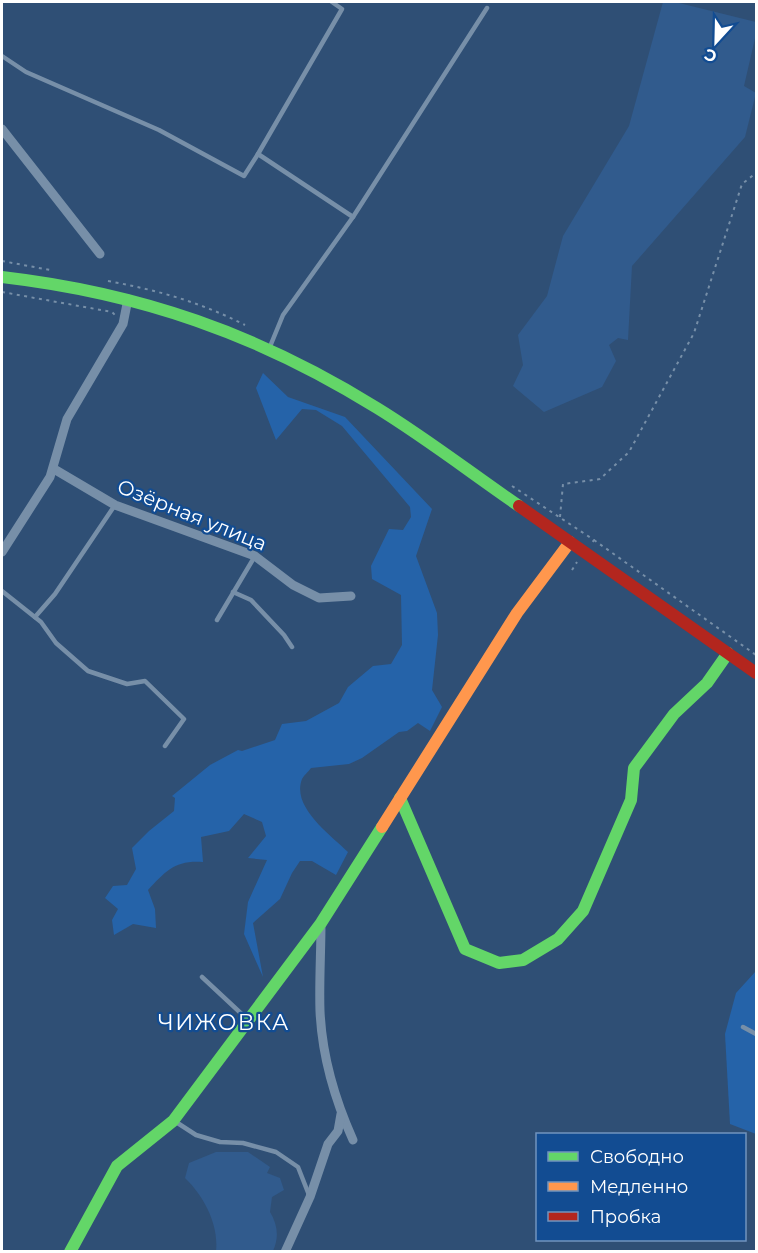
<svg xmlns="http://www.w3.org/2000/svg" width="758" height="1253" viewBox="0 0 758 1253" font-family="Montserrat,sans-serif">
	<rect width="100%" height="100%" fill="#2f4f75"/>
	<!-- green -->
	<g fill="#2563a9">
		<path d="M 263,373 L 288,397 L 345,417 L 432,509 L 416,556 L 437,613 L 438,635 L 432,690 L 442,707 L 430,731 L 418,723 L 407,731 L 399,732 L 362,758 L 349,764 L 311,768 C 309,771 304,775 302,779 C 291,807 331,835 348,852 L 336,875 L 312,861 L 300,861 L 292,873 L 280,899 L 253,923 L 263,977 L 244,934 L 248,902 L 267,860 L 248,858 L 266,836 L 262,822 L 244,814 L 229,831 L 201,837 L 203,862 C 175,860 166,871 148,890 L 155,909 L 156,928 L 133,924 L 114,935 L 112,920 L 118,909 L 105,898 L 113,886 L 127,885 L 136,869 L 132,848 L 149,831 L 174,811 L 175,798 L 172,796 L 210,765 L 238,750 L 242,751 L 275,740 L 282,724 L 306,721 L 339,703 L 348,687 L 373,666 L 391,664 L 402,645 L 401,595 L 372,579 L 371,566 L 389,529 L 403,530 L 411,517 L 410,507 L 342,426 L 316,410 L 302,409 L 276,440 L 256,388 Z"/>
		<polygon points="756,971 756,1134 730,1124 725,1034 736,993"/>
	</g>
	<!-- water -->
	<g fill="#315b8d">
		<polygon points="663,2 675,2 756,22 756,34 744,86 756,93 745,137 632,266 628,340 618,338 609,345 616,361 602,387 544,412 513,386 523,365 518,335 547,296 563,236 629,126"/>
		<path d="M 216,1152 L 248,1152 L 270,1167 L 267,1173 L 280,1178 L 284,1190 L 272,1197 L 270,1212 C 278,1225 279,1238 273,1251 L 216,1251 C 219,1225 204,1196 185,1178 L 189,1163 Z"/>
	</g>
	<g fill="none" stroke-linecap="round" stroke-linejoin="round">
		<!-- path -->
		<g stroke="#778fa8" stroke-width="2" stroke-dasharray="3 4.5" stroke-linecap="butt">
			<polyline points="2,261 50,270"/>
			<path d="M 108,281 C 157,290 200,302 245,325"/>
			<polyline points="2,292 112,312 115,315"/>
			<polyline points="512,486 594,540 592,543"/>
			<polyline points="560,517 563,484 600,479 629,452 694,333 742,184 756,173"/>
			<polyline points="594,540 756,655"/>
			<polyline points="572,570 577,562"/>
		</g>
		<!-- lane -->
		<g stroke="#778fa8" stroke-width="4.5">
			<polyline points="332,2 342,9 258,154 353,217"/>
			<polyline points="2,56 26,72 159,130 244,176 258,154"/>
			<polyline points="269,349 283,315 353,217 487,8"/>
			<polyline points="2,591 41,622 56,643 88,671 127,684 145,681 184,719 165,746"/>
			<polyline points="233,592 251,600 284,635 292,647"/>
			<polyline points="35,617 55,594 115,505"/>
			<polyline points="217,620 255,556"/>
			<polyline points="202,977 247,1019"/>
			<polyline points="743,1027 756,1034"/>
			<polyline points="176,1122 196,1135 220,1142 243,1143 276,1152 298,1167 309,1195"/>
		</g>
		<!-- street -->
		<g stroke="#778fa8" stroke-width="9">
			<polyline points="2,129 100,254"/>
			<polyline points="54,469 115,505 255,556 293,585 319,598 351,596"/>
			<polyline points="2,552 50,477 67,419 123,324 128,299"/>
			<path d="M 321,923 C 321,952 319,982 320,1011 C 322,1055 335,1100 353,1140"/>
			<polyline points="285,1252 310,1197 328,1144 338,1131 341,1114"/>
		</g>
		<!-- fast -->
		<g stroke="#63d668" stroke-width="12">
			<path d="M 2,277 C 140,293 258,334 377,408 C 426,438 471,473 519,506"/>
			<polyline points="400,798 465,949 499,963 523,960 558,939 583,911 631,800 634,768 674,714 707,683 728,653"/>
			<polyline points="70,1252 117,1166 173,1121 321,923 382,827"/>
		</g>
		<!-- slow -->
		<polyline stroke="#ff974d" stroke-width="12" points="382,827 517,613 570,542"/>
		<!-- jam -->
		<polyline stroke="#b3261e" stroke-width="12" points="519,506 756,673"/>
	</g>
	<g text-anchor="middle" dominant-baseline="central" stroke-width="4.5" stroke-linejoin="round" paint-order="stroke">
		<!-- street labels -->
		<g font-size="20" fill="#fff" stroke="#124c92">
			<text transform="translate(192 515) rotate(22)">Озёрная улица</text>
		</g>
		<!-- quarter labels -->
		<g font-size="22" letter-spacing="1.5" fill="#fff" stroke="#124c92">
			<text x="224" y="1022">ЧИЖОВКА</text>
		</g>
	</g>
	<!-- border -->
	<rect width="758" height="1253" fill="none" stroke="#ffffff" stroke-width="6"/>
	<!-- legend -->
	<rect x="536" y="1133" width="210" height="108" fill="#124c92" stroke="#7194be" stroke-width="1.5"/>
	<rect x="548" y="1152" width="30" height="9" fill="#63d668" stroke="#7194be" stroke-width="1.5"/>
	<text x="590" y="1163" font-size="18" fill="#ffffff">Свободно</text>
	<rect x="548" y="1182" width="30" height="9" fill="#ff974d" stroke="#7194be" stroke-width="1.5"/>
	<text x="590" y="1193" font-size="18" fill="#ffffff">Медленно</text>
	<rect x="548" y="1212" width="30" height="9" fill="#b3261e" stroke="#7194be" stroke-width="1.5"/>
	<text x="590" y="1223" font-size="18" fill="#ffffff">Пробка</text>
	<!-- north arrow -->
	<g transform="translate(716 42) rotate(202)" stroke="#124c92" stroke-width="4.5" paint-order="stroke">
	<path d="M0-4.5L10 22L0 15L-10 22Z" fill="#ffffff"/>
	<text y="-9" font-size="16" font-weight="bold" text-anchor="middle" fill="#ffffff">С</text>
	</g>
</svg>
